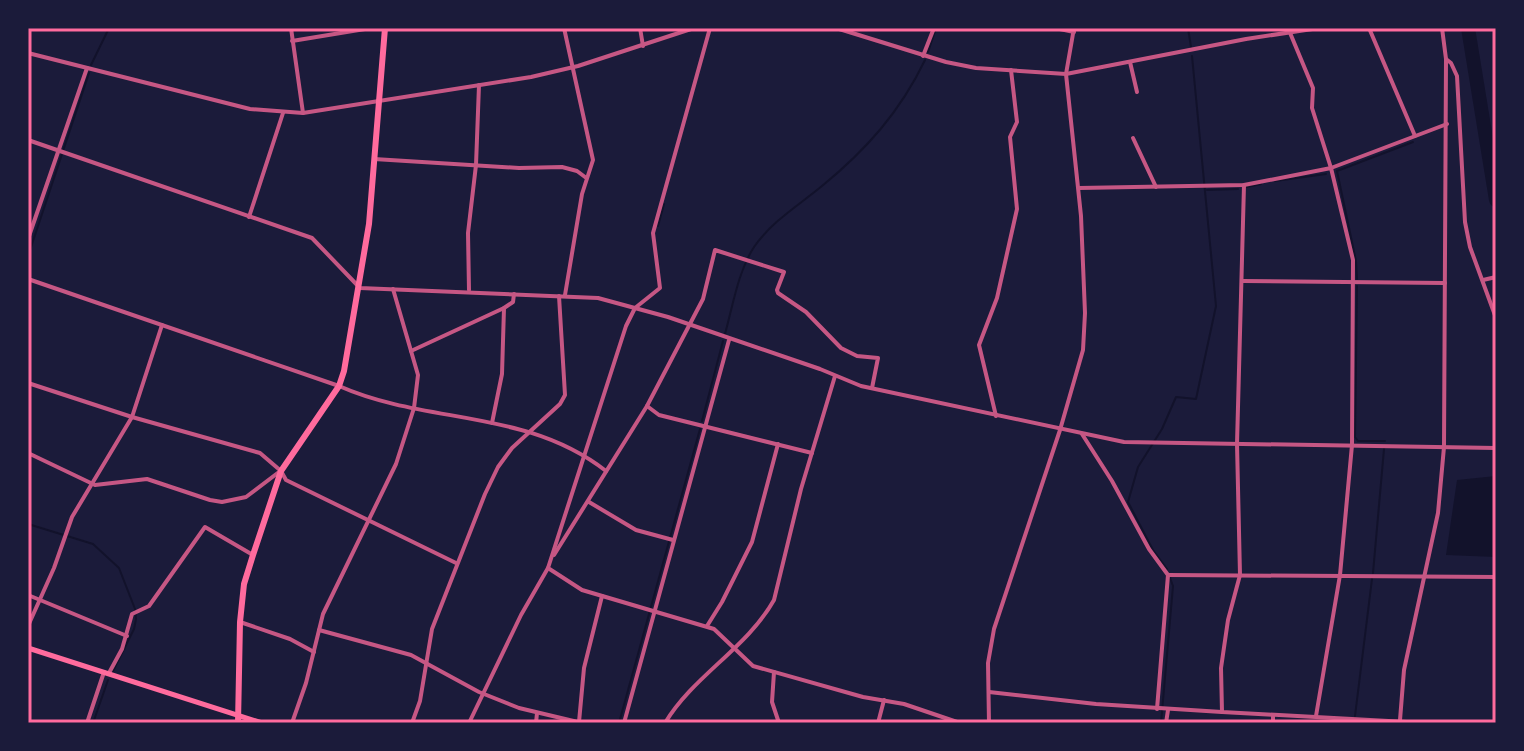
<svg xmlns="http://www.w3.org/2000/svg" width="1524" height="751" viewBox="0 0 1524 751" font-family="'Archivo Narrow',sans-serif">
	<rect width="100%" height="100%" fill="#1b1b3a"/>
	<!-- water -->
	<polygon fill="#12122b" points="1496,476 1496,557 1446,555 1457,480"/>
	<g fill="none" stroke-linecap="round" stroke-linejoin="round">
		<!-- stream -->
		<g stroke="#12122b" stroke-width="2">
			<polyline points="1188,28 1191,47"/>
			<polyline points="928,52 936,28"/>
			<polyline points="91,65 109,28"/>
			<polyline points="1275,181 1326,174"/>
			<polyline points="1247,187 1261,184"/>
			<polyline points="1207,190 1238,189"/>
			<polyline points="658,226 664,204"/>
			<polyline points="28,256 89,73"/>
			<polyline points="1357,279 1356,261 1337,171 1413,142"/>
			<polyline points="1357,286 1355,437 1358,441 1385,441"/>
			<path d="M 725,334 C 733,305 738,272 754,247 C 771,222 799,205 822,186 C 866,150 900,112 925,60"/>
			<polyline points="702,421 723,341"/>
			<polyline points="28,524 93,544 119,568 135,609 136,619 134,629 113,671"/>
			<polyline points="1167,569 1153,550 1128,502 1138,467 1162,429 1176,397 1196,399 1216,306 1192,56"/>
			<polyline points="1373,573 1384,449"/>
			<polyline points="1355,716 1372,579"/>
			<polyline points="93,723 108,680"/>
			<polyline points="619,723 700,429"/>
			<polyline points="1161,723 1173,586 1170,578"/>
			<polyline points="1354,723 1354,722"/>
		</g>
		<!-- river -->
		<polyline stroke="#12122b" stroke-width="14" points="1468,28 1496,200"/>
		<!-- minor -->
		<g stroke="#c65784" stroke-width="4">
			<polyline points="291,28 303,113"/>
			<polyline points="564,28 593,160 582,194 565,295"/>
			<polyline points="640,28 643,46"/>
			<polyline points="710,28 653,233 660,288 635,308 626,326 548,568 582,590 714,629 753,666 863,697 904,704 960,723"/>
			<polyline points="836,28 946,62 976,68 1066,74 1246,39 1319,28"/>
			<polyline points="1055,28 1074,32"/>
			<polyline points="1288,28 1313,88 1312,108 1331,168 1353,260 1352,445 1340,575 1316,716"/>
			<polyline points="1369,28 1415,136"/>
			<polyline points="1442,28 1446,59 1451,63 1457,76 1465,222 1470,247 1496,318"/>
			<polyline points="292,41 371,28"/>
			<polyline points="28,53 250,109 303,113 531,77 578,66 694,28"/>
			<polyline points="923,56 934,28"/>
			<polyline points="1130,62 1137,92"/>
			<polyline points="1133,138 1156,187"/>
			<polyline points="28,140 312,238 360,288 598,298 668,317 820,369 861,386 1124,442 1496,448"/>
			<polyline points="374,159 519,168 562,167 577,171 585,177"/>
			<polyline points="1244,185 1237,444 1240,575 1228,620 1221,668 1222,712 1425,723"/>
			<polyline points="1079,188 1244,185 1331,168 1447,124"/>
			<polyline points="249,217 283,113"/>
			<polyline points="28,239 87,68"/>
			<path d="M 28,279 L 339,386 C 427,425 525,408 606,471"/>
			<polyline points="1483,280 1496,277"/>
			<polyline points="1243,281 1445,283"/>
			<polyline points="469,290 468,233 476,165 479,85"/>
			<polyline points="411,351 504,308 513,302 514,294"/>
			<polyline points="28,383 132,417 260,453 281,471 286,480 456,563"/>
			<polyline points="647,406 659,415 812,453"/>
			<polyline points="996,416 979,345 997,298 1017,209 1010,137 1017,122 1011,70"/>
			<polyline points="492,423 502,374 504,308"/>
			<polyline points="1082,434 1112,481 1149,549 1168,575 1157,709"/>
			<polyline points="28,453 95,485 147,479 210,500 222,502 246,497 279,472"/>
			<polyline points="589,502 636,530 673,540"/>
			<polyline points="554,555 647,406 703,299 715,250 784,272 777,290 778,293 806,312 841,348 857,356 878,358 872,388"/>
			<polyline points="1168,575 1496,577"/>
			<polyline points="28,595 127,636"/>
			<polyline points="240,622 290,639 314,652"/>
			<polyline points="28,626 54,568 72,517 132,417 162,325"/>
			<polyline points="707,626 722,602 752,542 778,444"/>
			<polyline points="319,630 411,655 479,692 519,708 582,723"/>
			<polyline points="774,672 772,702 779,723"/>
			<polyline points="109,673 122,649 132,614 149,606 205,527 253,555"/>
			<polyline points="989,692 1096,704 1222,712"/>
			<polyline points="1273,715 1273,723"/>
			<polyline points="1400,720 1404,670 1438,513 1444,447 1446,59"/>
			<polyline points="579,722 584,668 602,596"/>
			<polyline points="87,723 104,672"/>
			<polyline points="292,723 306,683 323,614 396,464 414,408 418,375 393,289"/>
			<polyline points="412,723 420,701 432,629 485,494 498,467 512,448 560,404 565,395 559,296"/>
			<polyline points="469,723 521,615 548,568"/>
			<polyline points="536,723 537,713"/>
			<polyline points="624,723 729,340"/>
			<path d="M 665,723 C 693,676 747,648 774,600 L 801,489 L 835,376"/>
			<polyline points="878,723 884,700"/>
			<polyline points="1166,723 1168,710"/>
		</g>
		<!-- tertiary -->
		<polyline stroke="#c65784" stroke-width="4" points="989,723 988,663 994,629 1060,430 1083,350 1085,313 1081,216 1066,74 1074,28"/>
		<!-- secondary -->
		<polyline stroke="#ff6b9d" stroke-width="5" points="28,648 262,723"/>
		<!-- primary -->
		<polyline stroke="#ff6b9d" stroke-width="6" points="238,723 240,622 244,584 253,555 281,471 339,386 344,371 369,224 385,28"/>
	</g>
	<!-- border -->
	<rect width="1524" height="751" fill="none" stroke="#1b1b3a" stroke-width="60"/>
	<rect x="30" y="30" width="1464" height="691" fill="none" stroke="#ff6b9d" stroke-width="3"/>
</svg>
